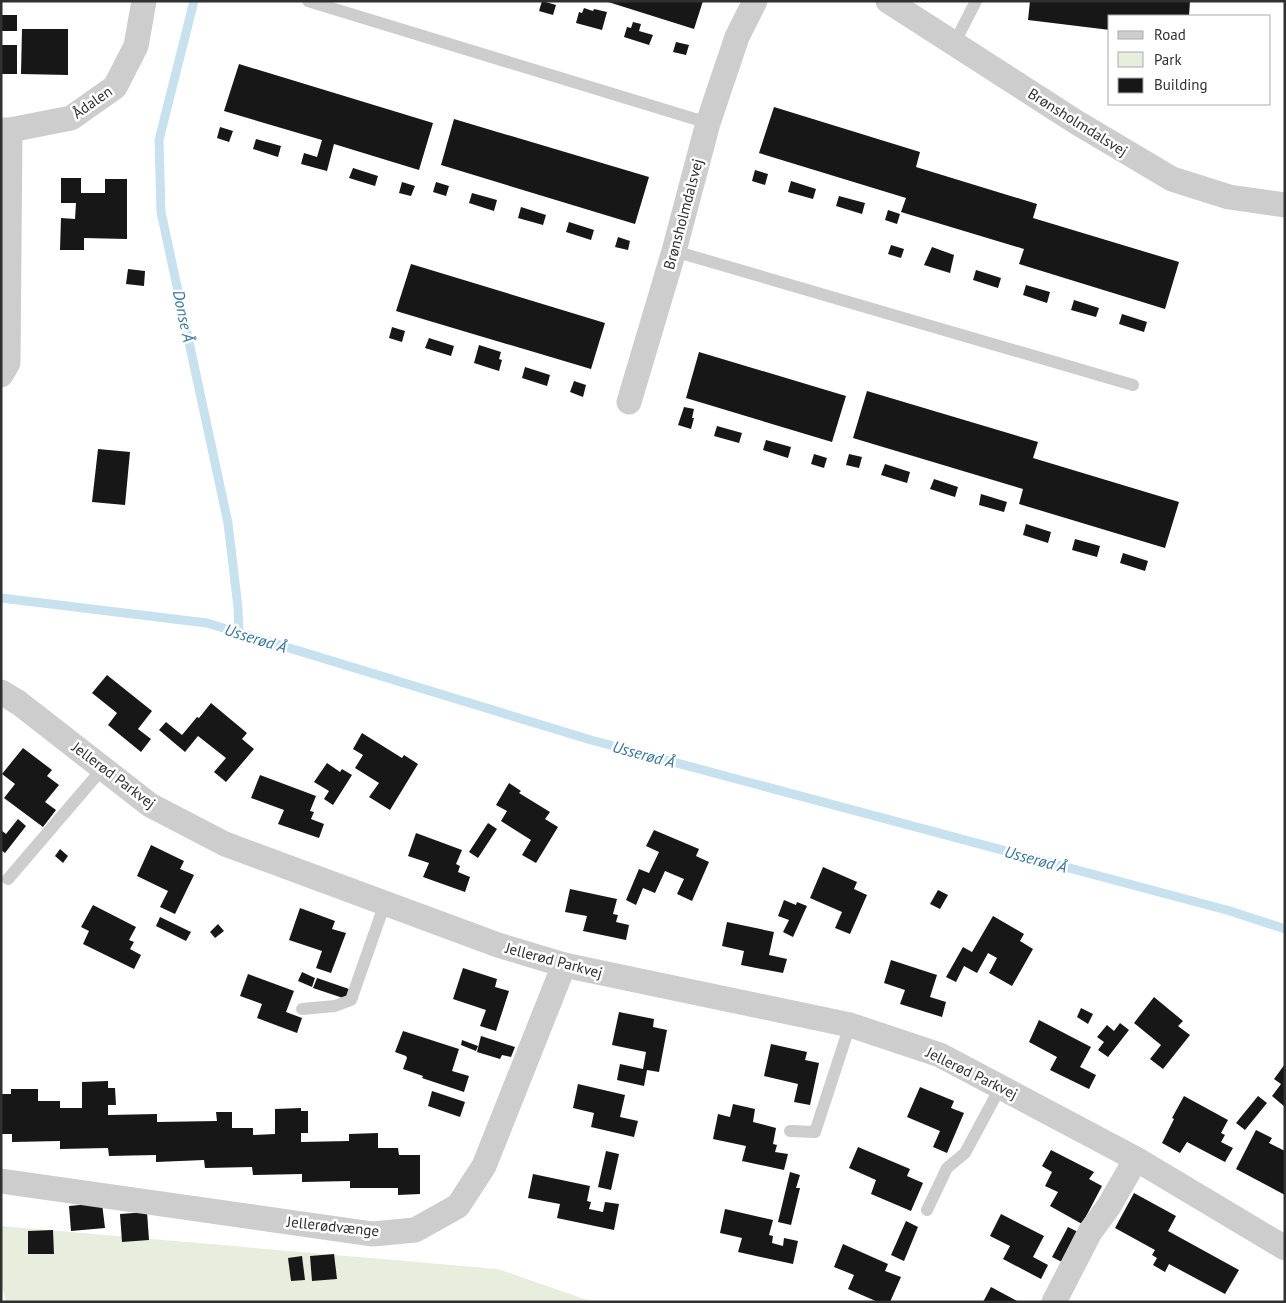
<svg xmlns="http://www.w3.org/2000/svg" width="1286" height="1303" viewBox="0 0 1286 1303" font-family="'PT Sans',sans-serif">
	<rect width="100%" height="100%" fill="#fff"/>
	<!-- green -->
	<polygon fill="#e7eedd" points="1,1226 498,1269 593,1302 6,1302 1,1282"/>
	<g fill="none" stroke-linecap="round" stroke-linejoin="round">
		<!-- stream -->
		<g stroke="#c7e1ef" stroke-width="9">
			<polyline points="194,1 159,140 161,212 228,523 238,608 239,633"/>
			<polyline points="1,598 207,623 591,740 1230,911 1285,929"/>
		</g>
	</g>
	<!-- building -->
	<g fill="#171717">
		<polygon points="542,1 556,5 553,15 539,11"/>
		<polygon points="605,1 703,1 694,29"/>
		<polygon points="1030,1 1190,1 1189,16 1110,16 1110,30 1028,20"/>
		<polygon points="584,8 593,11 594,9 607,12 602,30 576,23 579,12 582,13"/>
		<rect x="2" y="15" width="15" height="16"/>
		<polygon points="633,22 641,24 639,31 653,35 649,45 624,37 627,27 631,28"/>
		<polygon points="22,29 68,29 68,75 21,74"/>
		<polygon points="676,42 689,45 686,55 673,52"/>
		<rect x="1" y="45" width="16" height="29"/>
		<polygon points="239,64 433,123 419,170 334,144 327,171 301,164 304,153 317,157 322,140 224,111"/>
		<polygon points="774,107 920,152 916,167 1037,204 1033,218 1179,262 1165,309 1019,264 1024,249 901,212 906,198 759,153"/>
		<polygon points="454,119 649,177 635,224 441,165"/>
		<polygon points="220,127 233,131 229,142 217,138"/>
		<polygon points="256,139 281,146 278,157 253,149"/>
		<polygon points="353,168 378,176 375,186 349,178"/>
		<polygon points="755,170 768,174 765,185 752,181"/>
		<polygon points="61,178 81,178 81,193 105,193 105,179 127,179 127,239 84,238 84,250 60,250 61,218 75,219 76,203 61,203"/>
		<polygon points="791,181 816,189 813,199 788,192"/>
		<polygon points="402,182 415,186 411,196 399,193"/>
		<polygon points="436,182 449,186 446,196 433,192"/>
		<polygon points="472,193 497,200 494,211 469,203"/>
		<polygon points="839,196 865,203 862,214 836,206"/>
		<polygon points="521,207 546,215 543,225 518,218"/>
		<polygon points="888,210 900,214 897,224 885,220"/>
		<polygon points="569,222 594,230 591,240 566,232"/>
		<polygon points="618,237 630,241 628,250 615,247"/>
		<polygon points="891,245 904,249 901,258 888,254"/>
		<polygon points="932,247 954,255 950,273 924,265"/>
		<polygon points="411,264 605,323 591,369 396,311"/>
		<polygon points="128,269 145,271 144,286 126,284"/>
		<polygon points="976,270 1001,278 998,288 973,280"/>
		<polygon points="1026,285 1050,292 1047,303 1023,295"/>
		<polygon points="1074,300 1099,308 1096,317 1071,310"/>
		<polygon points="1122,314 1147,322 1144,332 1119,324"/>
		<polygon points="392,327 405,331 402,342 389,338"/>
		<polygon points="429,338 454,346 451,356 425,348"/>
		<polygon points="479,345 501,352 499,359 502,360 499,371 474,363"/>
		<polygon points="699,352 846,396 832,442 686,398"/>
		<polygon points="525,367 550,375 547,386 522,378"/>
		<polygon points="574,381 586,385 583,397 570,392"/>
		<polygon points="867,391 1038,442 1033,458 1179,502 1165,548 1019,504 1023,489 853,438"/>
		<polygon points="684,407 694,409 692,418 694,418 691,429 678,425"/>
		<polygon points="717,426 742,433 739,443 714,436"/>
		<polygon points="766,440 791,447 788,458 763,450"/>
		<polygon points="98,449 130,452 125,505 92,502"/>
		<polygon points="814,454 827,458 824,468 811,464"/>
		<polygon points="849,454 862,457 859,468 846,465"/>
		<polygon points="885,464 910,472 907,483 881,475"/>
		<polygon points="934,479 958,487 955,497 930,489"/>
		<polygon points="981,494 1007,502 1004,512 979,505"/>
		<polygon points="1026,524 1051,532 1048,543 1023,535"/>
		<polygon points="1075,539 1100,546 1097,557 1072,550"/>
		<polygon points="1123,553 1148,561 1145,571 1120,563"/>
		<polygon points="107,675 152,711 138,729 151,739 141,752 108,725 117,713 92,693"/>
		<polygon points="211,703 247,733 242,739 254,749 226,782 214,772 226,758 198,736 185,752 159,730 166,722 182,735 197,717 199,718"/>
		<polygon points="362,733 402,758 404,755 418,764 390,810 369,797 379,783 355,768 363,755 353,749"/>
		<polygon points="23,748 52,770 47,776 59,785 45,802 56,810 43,827 4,798 15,784 2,774"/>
		<polygon points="327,763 340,772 342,769 352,775 333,805 324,799 329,791 314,782"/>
		<polygon points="260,775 316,796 310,811 314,812 311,819 324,824 319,838 278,824 284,810 251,798"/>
		<polygon points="509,783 521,791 519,793 550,812 545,819 558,827 536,863 522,855 531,840 501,821 507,811 496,805"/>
		<polygon points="18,819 26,826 5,853 1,850 1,830 6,834"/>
		<polygon points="488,823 497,829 478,858 469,852"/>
		<polygon points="654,830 699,849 696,856 709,862 692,901 677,894 684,879 665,871 655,893 643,888 636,905 626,900 639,869 649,873 659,852 646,846"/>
		<polygon points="416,833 462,850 456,864 460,866 458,872 470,877 465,892 423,877 429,863 408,856"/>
		<polygon points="151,845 184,861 180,869 194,875 175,914 160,907 168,891 137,876"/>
		<polygon points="60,849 68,856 63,863 55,856"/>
		<polygon points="823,867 857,882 854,889 867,895 850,934 835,928 842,912 810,898"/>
		<polygon points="570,889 617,899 613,914 618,915 616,922 629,925 626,940 583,931 587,916 565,912"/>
		<polygon points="938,890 948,895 940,909 930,904"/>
		<polygon points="784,900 796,905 797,902 807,906 793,937 783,932 789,920 778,916"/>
		<polygon points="93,905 136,927 129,940 134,942 130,949 141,955 134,969 83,944 89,931 81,927"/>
		<polygon points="300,908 335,921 332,929 346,933 331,973 316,968 322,951 289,940"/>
		<polygon points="993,916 1024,934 1020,941 1033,949 1012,986 989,973 997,958 988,953 977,973 964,966 956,982 946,977 963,947 972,952"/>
		<polygon points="160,917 191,932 186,941 156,926"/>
		<polygon points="727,922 774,932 769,955 787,959 783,973 741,965 744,951 722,946"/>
		<polygon points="218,924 224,931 215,938 210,932"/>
		<polygon points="891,960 937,975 930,997 946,1002 942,1017 900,1004 905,990 884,983"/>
		<polygon points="463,968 497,979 495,987 509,991 496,1031 480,1026 486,1010 453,999"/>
		<polygon points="302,972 315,978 312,987 298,981"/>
		<polygon points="248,974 294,991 286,1012 302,1018 297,1033 257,1018 262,1004 240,996"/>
		<polygon points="317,978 349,989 346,999 313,988"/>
		<polygon points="1154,997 1183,1021 1178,1026 1190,1035 1163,1069 1150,1059 1161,1045 1134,1023"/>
		<polygon points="1081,1008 1093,1014 1088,1024 1077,1017"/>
		<polygon points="619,1012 654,1019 653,1027 667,1030 659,1072 647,1070 644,1086 617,1080 620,1064 643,1069 646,1052 612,1045"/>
		<polygon points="1039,1020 1091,1047 1080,1067 1096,1075 1089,1089 1050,1070 1057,1057 1029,1042"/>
		<polygon points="1120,1023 1129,1030 1108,1057 1098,1050 1104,1042 1097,1037 1107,1025 1114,1031"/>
		<polygon points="403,1031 459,1049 452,1071 469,1076 464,1092 422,1078 423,1076 403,1069 407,1058 406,1056 395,1052"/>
		<polygon points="481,1036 515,1047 511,1057 502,1055 500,1059 477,1052"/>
		<polygon points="462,1040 478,1046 476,1051 461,1045"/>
		<polygon points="771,1044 807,1052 805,1060 819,1063 810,1105 794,1102 798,1084 764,1076"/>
		<polygon points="1285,1064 1285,1107 1272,1096 1281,1084 1274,1079"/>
		<polygon points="108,1081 108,1088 115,1088 116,1105 108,1105 108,1115 157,1114 157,1122 217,1121 216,1112 232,1112 232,1128 253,1128 253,1135 275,1134 275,1109 301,1108 301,1111 308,1111 308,1133 301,1133 301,1142 349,1141 349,1134 378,1133 378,1148 398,1148 399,1155 420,1155 420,1194 398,1195 398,1188 350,1188 350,1181 302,1182 302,1174 253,1175 252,1167 205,1168 204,1160 156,1162 156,1155 109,1156 108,1148 60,1149 60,1141 12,1142 12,1134 1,1134 1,1094 11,1094 11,1089 38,1089 38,1101 60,1101 60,1108 82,1108 82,1082"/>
		<polygon points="578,1084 625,1095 620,1117 638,1121 634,1137 591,1127 594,1113 573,1108"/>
		<polygon points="920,1087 954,1101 951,1108 964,1113 947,1153 933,1147 940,1131 907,1117"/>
		<polygon points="432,1091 465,1102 460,1117 428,1106"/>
		<polygon points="1184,1096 1228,1120 1221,1133 1225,1135 1221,1142 1233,1148 1225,1162 1187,1142 1180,1153 1162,1143 1174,1119 1172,1118"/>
		<polygon points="1258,1096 1267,1103 1245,1130 1236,1123"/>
		<polygon points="733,1104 755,1109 753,1122 776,1128 773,1144 777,1145 775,1152 788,1154 784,1170 742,1161 746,1146 713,1139 718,1114 730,1117"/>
		<polygon points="1256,1130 1272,1138 1269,1143 1285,1151 1285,1195 1236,1169"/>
		<polygon points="858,1147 910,1169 907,1176 923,1183 911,1211 871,1194 876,1180 849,1168"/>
		<polygon points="1051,1150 1094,1172 1089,1179 1102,1186 1082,1224 1050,1206 1058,1192 1045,1186 1052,1172 1042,1166"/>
		<polygon points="606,1151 619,1154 611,1190 598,1187"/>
		<polygon points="790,1172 800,1175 796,1188 800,1188 791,1225 778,1222"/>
		<polygon points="533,1174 590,1186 587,1201 591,1202 589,1209 603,1212 605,1202 619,1204 614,1230 557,1218 560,1204 528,1198"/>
		<polygon points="1134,1193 1176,1216 1168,1231 1239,1270 1225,1294 1169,1264 1165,1272 1153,1265 1157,1258 1152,1255 1155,1250 1115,1228"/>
		<polygon points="102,1203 105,1228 71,1231 69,1206"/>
		<polygon points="725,1209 773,1220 769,1235 773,1236 772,1243 783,1246 784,1238 798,1241 793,1264 738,1252 742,1238 720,1233"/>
		<polygon points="147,1212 149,1240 122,1242 120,1214"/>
		<polygon points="1001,1214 1044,1236 1033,1257 1048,1265 1041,1279 1003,1259 1010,1246 990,1236"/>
		<polygon points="906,1221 918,1227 904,1261 891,1255"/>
		<polygon points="1068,1227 1078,1232 1062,1262 1052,1257"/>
		<polygon points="53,1230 54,1254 28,1254 28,1231"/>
		<polygon points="843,1244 888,1264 885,1271 901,1277 890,1302 878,1302 848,1289 854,1275 834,1267"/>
		<polygon points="334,1254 337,1279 312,1281 310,1256"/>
		<polygon points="302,1256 305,1280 291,1281 288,1258"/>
		<polygon points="991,1287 1019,1302 983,1302"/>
	</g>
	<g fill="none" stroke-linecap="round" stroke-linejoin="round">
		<!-- service -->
		<g stroke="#cdcdcd" stroke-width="12">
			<polyline points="308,1 708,123"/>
			<polyline points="954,44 976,1"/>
			<polyline points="674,251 1133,385"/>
			<polyline points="8,879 103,768"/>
			<polyline points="302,1009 335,1006 351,1000 385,903"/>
			<polyline points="790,1131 815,1132 850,1025"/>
			<polyline points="927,1210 947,1168 965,1153 1001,1086"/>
		</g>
		<!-- minor -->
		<g stroke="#cdcdcd" stroke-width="25">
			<polyline points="888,1 1076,122 1172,179 1229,197 1285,205"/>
			<polyline points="1,130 10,130 71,118 115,87 136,46 144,1"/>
			<polyline points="1,375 8,363 10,130"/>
			<polyline points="629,402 674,251 708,123 737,37 755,1"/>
			<polyline points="1,692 19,703 150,805 225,844 498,945 564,965 850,1025 940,1055 1136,1159 1285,1248"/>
			<polyline points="1,1181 373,1234 415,1230 458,1206 484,1166 564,965"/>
			<polyline points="1054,1302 1090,1232 1109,1206 1136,1159"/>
		</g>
	</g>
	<g text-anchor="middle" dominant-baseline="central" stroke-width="5" stroke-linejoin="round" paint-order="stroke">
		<!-- street labels -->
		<g font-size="15" fill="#303030" stroke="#fff">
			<text transform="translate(92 102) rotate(-35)">Ådalen</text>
			<text transform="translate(1078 122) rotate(32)">Brønsholmdalsvej</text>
			<text transform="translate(683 214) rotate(-75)">Brønsholmdalsvej</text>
			<text transform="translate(114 775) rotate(37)">Jellerød Parkvej</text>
			<text transform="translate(554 960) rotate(15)">Jellerød Parkvej</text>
			<text transform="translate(972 1073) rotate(26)">Jellerød Parkvej</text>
			<text transform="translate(333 1226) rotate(6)">Jellerødvænge</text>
		</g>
		<!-- water labels -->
		<g font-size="16" font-style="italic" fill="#36769a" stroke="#fff">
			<text transform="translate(184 316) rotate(78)">Donse Å</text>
			<text transform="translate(256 638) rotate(17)">Usserød Å</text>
			<text transform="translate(644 754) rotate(15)">Usserød Å</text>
			<text transform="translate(1036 859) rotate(15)">Usserød Å</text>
		</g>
	</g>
	<!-- border -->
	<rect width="1286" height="1303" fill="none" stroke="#303030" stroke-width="5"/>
	<!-- legend -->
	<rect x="1108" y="15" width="162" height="90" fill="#ffffff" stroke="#acacac"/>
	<rect x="1118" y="31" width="25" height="8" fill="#cdcdcd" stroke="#acacac"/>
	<text x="1154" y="40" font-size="15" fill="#303030">Road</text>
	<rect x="1118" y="52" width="25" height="15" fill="#e7eedd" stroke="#acacac"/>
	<text x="1154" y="65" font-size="15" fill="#303030">Park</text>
	<rect x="1118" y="78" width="25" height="15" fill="#171717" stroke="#acacac"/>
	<text x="1154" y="90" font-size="15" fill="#303030">Building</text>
</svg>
